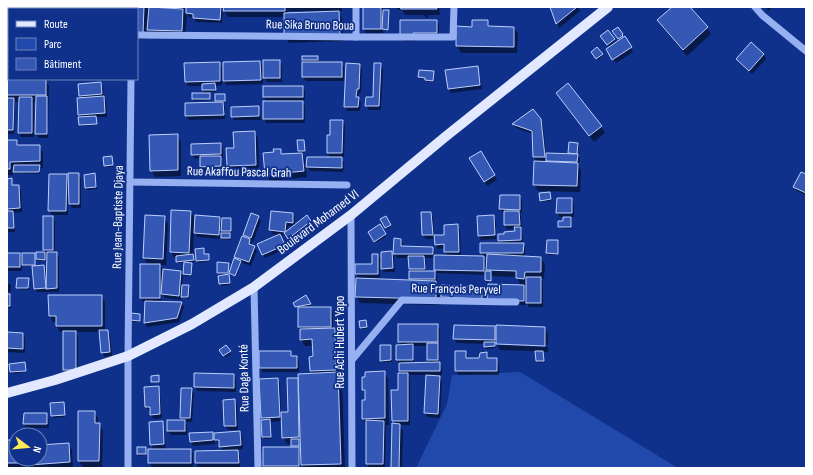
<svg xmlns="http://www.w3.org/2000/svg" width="813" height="475" viewBox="0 0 813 475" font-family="'Sofia Sans Condensed',sans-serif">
	<rect width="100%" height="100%" fill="#0f318b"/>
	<!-- green -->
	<polygon fill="#2149ab" points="520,372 678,468 416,468 447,404 452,375"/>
	<!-- shadow -->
	<g fill="#0007" fill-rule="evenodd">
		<rect x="57" y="7" width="13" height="2"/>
		<polygon points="75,7 148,7 148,8 159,8 158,7 185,7 185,11 184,11 187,16 185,37 152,36 147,27 146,39 137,39 137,9 109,9 109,7 76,8"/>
		<polygon points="187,7 223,7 222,23 196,22 194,18 189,17 187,13"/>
		<path d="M 225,7 L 342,7 L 342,11 L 338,11 L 342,18 L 343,41 L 289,43 L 285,36 L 285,17 L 228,17 L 224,11 ZM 288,11 L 313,11 L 313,13 L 288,14 Z"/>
		<polygon points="364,7 383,7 383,11 388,11 389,13 389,29 383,28 383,30 389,31 383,31 383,33 366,33 364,29"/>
		<polygon points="396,7 439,7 440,15 428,15 428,18 426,18 424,15 405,15 402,10 398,10"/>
		<polygon points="551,7 578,7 580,11 559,28"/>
		<polygon points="673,7 689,7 707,28 711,34 687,56 662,27 658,20"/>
		<polygon points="766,7 773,7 768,11"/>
		<polygon points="437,21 439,25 439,37 415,37 415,41 404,41 401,36"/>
		<polygon points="487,21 491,27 514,28 518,34 517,53 461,53 457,46 457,27 473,28"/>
		<polygon points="614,33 622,34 623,36 622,37 623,39 624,38 633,52 616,63 607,49 610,47 602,38 614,39 615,41 610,46 611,47 620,41"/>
		<polygon points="593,54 602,55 603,56 598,60"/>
		<polygon points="764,54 766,59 752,74 739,63 737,59"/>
		<polygon points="318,57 319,58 319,63 341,63 344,67 344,81 306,81 303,77 305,63 303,60"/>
		<polygon points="7,58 9,58 9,79 51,79 51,81 46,81 49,86 48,138 39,138 36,134 37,102 34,102 34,137 21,137 19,133 20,102 15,102 15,103 14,134 7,134"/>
		<polygon points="279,61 282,66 282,82 267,82 263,75 263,84 226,85 224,81 224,63 260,62 264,69"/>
		<polygon points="219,63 222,67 222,85 216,86 216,92 208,92 210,95 211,100 194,101 193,99 205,94 203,90 203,86 188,86 186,82 186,64"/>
		<polygon points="380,64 383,69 381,110 369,110 366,105 374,98"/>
		<polygon points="360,65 362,69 361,93 359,93 358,98 361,102 360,111 347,111 345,106"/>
		<polygon points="477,67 479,72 482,89 451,93 449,89"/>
		<polygon points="433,72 434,74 434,82 427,82 426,79 420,79 419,77"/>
		<polygon points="101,83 103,88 104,96 106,101 107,117 96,117 97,125 81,126 80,125 82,118 79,114 82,98 80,96"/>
		<polygon points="303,87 305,91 305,101 302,101 305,106 305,123 266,123 264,118 267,102 264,97"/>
		<polygon points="557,94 601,126 605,133 594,142 561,100"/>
		<polygon points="216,95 225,96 225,103 223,103 225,107 225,119 189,120 186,116 217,103 216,101"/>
		<polygon points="258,107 260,111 261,120 234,120 232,116"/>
		<polygon points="541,120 543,125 546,154 570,155 569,152 578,144 579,146 578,156 580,159 579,167 581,170 580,192 538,191 534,184 537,162 534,157 533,134 516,128 514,124"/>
		<polygon points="342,121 345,125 344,157 340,157 344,163 343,172 310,171 307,166 331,158 328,153 330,136"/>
		<polygon points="255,132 258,139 259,171 231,172 228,165 235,149"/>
		<polygon points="177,135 181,142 181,176 155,177 151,170"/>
		<polygon points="7,141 17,141 20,146 39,146 43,153 43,168 40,168 40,174 15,173 13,169 13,175 7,175"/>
		<polygon points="304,141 305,142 305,152 301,153 305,160 307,177 270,181 266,174 280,150 283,155 300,154 299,151"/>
		<polygon points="220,144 223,148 223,158 221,158 222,161 223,170 203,171 201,167 201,158 195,159 192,154"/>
		<polygon points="480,152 497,180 487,186 471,158"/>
		<polygon points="112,159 113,167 106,167 105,165"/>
		<polygon points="78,174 81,179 81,208 72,208 68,202 68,215 52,215 49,210 66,175 69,180"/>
		<polygon points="85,175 94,175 95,176 97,189 87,190 86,188"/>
		<polygon points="806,175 806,195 797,191 794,187"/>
		<polygon points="7,180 11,180 14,186 19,186 21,190 22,212 12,213 14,216 15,232 7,232"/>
		<polygon points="550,193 551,201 541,202 540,200"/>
		<path d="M 520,196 L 522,200 L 522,213 L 520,213 L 521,216 L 523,244 L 525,248 L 525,257 L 541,258 L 545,264 L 544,279 L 541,278 L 543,282 L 543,307 L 529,307 L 526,301 L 526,305 L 491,304 L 521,286 L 517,277 L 491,276 L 491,282 L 487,282 L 486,280 L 486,275 L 435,273 L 437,276 L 437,283 L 440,288 L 439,305 L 360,303 L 356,296 L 359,279 L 356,274 L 373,264 L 378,255 L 382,262 L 392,252 L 394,256 L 395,272 L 384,272 L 380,265 L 380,278 L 364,278 L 364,280 L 412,281 L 410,278 L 411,272 L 410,269 L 409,258 L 397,258 L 394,253 L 401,240 L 403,244 L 403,247 L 432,248 L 435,252 L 435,256 L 448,256 L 445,252 L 445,248 L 438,249 L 436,245 L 435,239 L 426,239 L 423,235 L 430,213 L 433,217 L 434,236 L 445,236 L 458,225 L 460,230 L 461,256 L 484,257 L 487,263 L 487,257 L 484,257 L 481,253 L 501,244 L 499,241 L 499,235 L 516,232 L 516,229 L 507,229 L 505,225 L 505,213 L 503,213 L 500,209 ZM 424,258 L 435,258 L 435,269 L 437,272 L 426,272 L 426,261 ZM 523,285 L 527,285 L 527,291 Z"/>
		<polygon points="572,199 574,204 574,217 570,217 572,220 571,229 560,228 559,226 563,222 564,217 560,217 557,213"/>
		<polygon points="191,212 196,221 220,218 223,223 231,219 232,221 231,233 229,232 231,236 231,240 197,237 194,231 193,255 194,262 187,262 191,264 192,266 192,276 185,276 184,274 185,263 178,263 177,258 174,258 171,251"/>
		<path d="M 272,212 L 293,214 L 295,218 L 295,226 L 307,217 L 313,226 L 291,243 L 287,236 L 280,235 L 286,249 L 265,258 L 263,254 L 279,235 L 273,234 L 270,230 ZM 288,226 L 294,227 L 287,232 Z"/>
		<polygon points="493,216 496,221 496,239 481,240 479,236 478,217"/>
		<path d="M 53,217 L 55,221 L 55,253 L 56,253 L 59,257 L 59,292 L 37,292 L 34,288 L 33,266 L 24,266 L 22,263 L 22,271 L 7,271 L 7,254 L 20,254 L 23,260 L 34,254 L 37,258 L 37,253 L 45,253 L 44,250 ZM 35,256 L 38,261 L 48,261 L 47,273 L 44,266 L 35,267 Z"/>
		<polygon points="164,217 168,224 166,265 159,265 162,269 162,281 163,282 181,272 183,276 182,286 189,286 190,288 189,299 183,298 181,295 181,300 165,298 162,293 161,302 182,303 184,307 179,322 147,327 145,323 146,302 143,302 141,298 148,265 144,258"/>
		<polygon points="258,217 261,221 253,242 250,240 252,244 252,246 254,247 257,251 251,266 241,262 236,277 231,275 230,273 238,261 235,256 247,239 244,235"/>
		<polygon points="386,217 391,227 387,229 382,219"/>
		<polygon points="379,226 386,237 375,243 369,232"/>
		<polygon points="558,241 559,243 558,255 548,255 547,253"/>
		<polygon points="203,249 205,255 208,255 210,261 198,263 197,261"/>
		<polygon points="228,264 229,266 229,275 219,274 218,272"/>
		<polygon points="228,276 230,285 221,286 219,277"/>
		<polygon points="28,279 29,281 29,290 18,289 17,287"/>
		<polygon points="7,284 10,284 11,286 11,292 7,292"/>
		<polygon points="482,288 484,292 484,303 444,301 442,297"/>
		<polygon points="7,295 10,295 11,297 11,308 7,308"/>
		<polygon points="101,296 105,302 105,331 108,331 110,335 112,356 105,357 102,352 101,332 76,332 78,336 78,374 66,374 64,369 64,332 60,332 57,326 57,322 53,322 50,316"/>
		<path d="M 306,297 L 311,306 L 305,307 L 305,308 L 331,308 L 333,312 L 333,329 L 335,329 L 338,336 L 339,377 L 342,382 L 345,468 L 304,468 L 301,462 L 301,468 L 265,468 L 264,466 L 294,448 L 292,444 L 287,444 L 283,437 L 283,421 L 271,422 L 271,439 L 264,439 L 263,437 L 262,421 L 263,421 L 262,418 L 278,379 L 280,383 L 281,413 L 289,413 L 297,379 L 300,384 L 313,374 L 311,370 L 314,357 L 313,346 L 305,346 L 301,339 L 301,330 L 299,326 L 299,308 L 297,308 L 295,303 ZM 299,443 L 302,443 L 302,454 L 298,447 L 300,447 Z"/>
		<polygon points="140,315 141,317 140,322 132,322 131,320"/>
		<polygon points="366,321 367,329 362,329 361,328"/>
		<path d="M 437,325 L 440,329 L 439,363 L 442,368 L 442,375 L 438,375 L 442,381 L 440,418 L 427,417 L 425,413 L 427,375 L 408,375 L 410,378 L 410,425 L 399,425 L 403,431 L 402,468 L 392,468 L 395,424 L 393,420 L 402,374 L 400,371 L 399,364 L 397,360 L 401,345 L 399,342 ZM 412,346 L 428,346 L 428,360 L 430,363 L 414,364 L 414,350 Z"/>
		<polygon points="495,327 497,331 545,328 548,334 548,345 499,343 499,345 548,347 548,352 543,352 544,354 544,362 538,363 537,361 536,351 500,350 495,341 495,348 486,349 485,344 457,343 454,339"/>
		<polygon points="7,333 23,334 25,338 25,353 7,352"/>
		<polygon points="226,346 231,354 225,357 220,350"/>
		<polygon points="391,346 392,348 392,362 382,362 381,360"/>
		<polygon points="290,352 293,357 297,357 299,361 299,372 263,372 260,368"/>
		<polygon points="465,352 468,356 468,359 480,359 487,353 489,358 489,359 497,359 499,364 499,375 458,375 456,371"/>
		<polygon points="25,365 26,372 12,374 11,372"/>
		<polygon points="384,372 388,379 389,425 386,425 385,468 369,468 367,464 366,425 363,418 366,401 366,395 363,390 363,378"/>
		<polygon points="195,374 234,375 236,379 236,392 198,391 195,387"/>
		<polygon points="158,376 159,378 159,383 153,383 152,382"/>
		<polygon points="158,387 160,391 162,418 154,419 151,415 151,411 149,411 146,407 145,388"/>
		<polygon points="191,389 194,393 192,422 185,422 187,425 187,435 171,435 168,431 168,421 183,421 181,417"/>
		<polygon points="235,400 237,404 238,430 228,430 225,426"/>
		<polygon points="51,404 64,405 65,417 53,418 52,416"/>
		<polygon points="94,412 98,418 98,424 99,424 103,431 102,467 83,467 79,461"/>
		<polygon points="46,414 49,419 49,428 27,428 24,424"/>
		<polygon points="162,422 164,427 166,450 191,450 193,454 193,467 152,467 150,463 154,450 151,445"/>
		<polygon points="239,432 242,436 243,449 237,450 240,456 240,467 198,467 196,463 223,451 220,446 220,444 218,444 215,439 215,444 193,446 191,441 212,433 215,438"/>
		<polygon points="7,441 16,441 16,459 24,459 24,467 14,467 14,468 7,468"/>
		<polygon points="68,444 72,450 73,468 32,468 30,464 29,459 40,459 40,446"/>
		<polygon points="145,448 146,455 139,456 138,454"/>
	</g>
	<!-- building -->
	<g fill="#3458b3" stroke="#bdcffd">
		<polygon points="108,7 144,7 143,33 137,33 137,9 108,9"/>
		<polygon points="149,7 183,9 182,31 147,30"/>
		<polygon points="186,7 221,7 220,20 193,18 193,14 186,13"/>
		<polygon points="224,7 285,7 285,11 223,11"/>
		<rect x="363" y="7" width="18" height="22"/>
		<polygon points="400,7 436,7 437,9 401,9"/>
		<polygon points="550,7 577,7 556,24"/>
		<polygon points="672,7 690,7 708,27 683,50 657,20"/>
		<polygon points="383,10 389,10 388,30 382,29"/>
		<polygon points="339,11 340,35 284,36 284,13"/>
		<polygon points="400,20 437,20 437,33 413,33 413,37 400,37"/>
		<polygon points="472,20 488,20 488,26 514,27 514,47 456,46 456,26 472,27"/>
		<polygon points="618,27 623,34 622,35 623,36 618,39 612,31"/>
		<polygon points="608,30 615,39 607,45 600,36"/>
		<polygon points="625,36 632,47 612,60 606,49"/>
		<polygon points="751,42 764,54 749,71 736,59"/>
		<polygon points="597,47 603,54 596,59 591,52"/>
		<rect x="302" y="56" width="16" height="4"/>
		<rect x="7" y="57" width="2" height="18"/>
		<rect x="263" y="60" width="17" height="18"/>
		<polygon points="260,61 261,80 223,81 223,62"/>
		<polygon points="220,62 220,81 185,82 184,63"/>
		<rect x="302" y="62" width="40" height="15"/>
		<polygon points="346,63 360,64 359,89 357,89 356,97 359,97 358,107 344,107"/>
		<polygon points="374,63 381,63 379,106 365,106 366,97 373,97"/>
		<polygon points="478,66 480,85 448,89 445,70"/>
		<polygon points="419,70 434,71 433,81 425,80 425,78 418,77"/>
		<rect x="7" y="79" width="39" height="16"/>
		<polygon points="101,82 102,94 79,96 78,84"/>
		<polygon points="215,83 216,90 202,90 202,84"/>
		<polygon points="568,83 602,126 589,136 556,93"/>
		<rect x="263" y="86" width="40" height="11"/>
		<rect x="192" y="93" width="18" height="6"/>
		<rect x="215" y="94" width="10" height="7"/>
		<polygon points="36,96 47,96 47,134 35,134"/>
		<polygon points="104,96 105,113 78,115 77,98"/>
		<polygon points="19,97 32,97 32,133 18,133"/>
		<polygon points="7,98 14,98 13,130 7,130"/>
		<rect x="263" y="101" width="40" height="18"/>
		<polygon points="223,102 224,115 185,116 185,103"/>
		<polygon points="259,106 259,116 231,117 231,107"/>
		<polygon points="533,109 541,119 545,157 533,157 532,131 512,124"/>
		<polygon points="96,116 97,124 79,125 78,117"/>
		<polygon points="330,120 343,120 342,153 327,153 327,135 330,135"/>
		<polygon points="255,131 256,165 227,166 226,148 234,148 233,132"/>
		<polygon points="178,134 178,170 150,171 149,135"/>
		<polygon points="7,140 17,140 17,145 40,145 40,161 10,162 10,169 7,169"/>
		<polygon points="297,140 304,140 305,151 298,151"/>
		<polygon points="569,142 578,143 577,154 568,153"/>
		<polygon points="221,143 221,154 191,155 191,144"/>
		<polygon points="273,149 281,149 281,154 302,153 304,171 265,175 263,153 274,152"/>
		<polygon points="481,151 495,175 484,182 469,158"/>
		<polygon points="546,153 578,154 577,162 546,161"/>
		<polygon points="112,156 113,165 104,166 103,157"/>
		<polygon points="200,156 221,156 221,166 200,167"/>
		<polygon points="307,157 342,157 342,168 306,167"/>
		<polygon points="534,161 578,163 577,186 533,185"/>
		<polygon points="14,165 40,165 39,172 13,172"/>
		<polygon points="801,172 806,174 806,193 793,187"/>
		<polygon points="68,173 79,173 79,204 69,204"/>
		<polygon points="95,173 96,187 85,188 84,175"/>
		<polygon points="49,174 67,174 66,211 48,211"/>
		<polygon points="12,178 12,185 19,185 20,208 7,209 7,179"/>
		<polygon points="550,192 551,199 540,201 539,193"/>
		<polygon points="500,195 520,195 520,210 499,209"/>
		<polygon points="557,198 572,198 572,213 556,213"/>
		<polygon points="171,210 191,211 189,253 170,252"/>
		<polygon points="7,211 13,211 14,228 7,228"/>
		<polygon points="271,211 293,213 293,223 286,222 285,232 269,230"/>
		<polygon points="504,211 519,211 520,225 504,225"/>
		<polygon points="421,212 431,212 433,235 422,235"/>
		<polygon points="251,213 259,216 251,238 243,235"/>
		<polygon points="145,215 165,216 163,259 143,258"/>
		<polygon points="195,215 220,217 219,235 194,233"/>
		<polygon points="307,215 311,221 288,239 284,233"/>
		<polygon points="494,215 495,235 478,236 477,216"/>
		<rect x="43" y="216" width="10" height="34"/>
		<polygon points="386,216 391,225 385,228 380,219"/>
		<polygon points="563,217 571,217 571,227 558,227 558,221 563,221"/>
		<polygon points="222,218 231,218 231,231 221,231"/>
		<polygon points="380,224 386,234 374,242 368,232"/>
		<polygon points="458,224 459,252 444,252 444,244 435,245 434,235 444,235 444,225"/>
		<polygon points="514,227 521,227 521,240 498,241 498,234 504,234 504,232 515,231"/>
		<rect x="221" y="233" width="9" height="5"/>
		<polygon points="280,234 285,245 262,255 257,244"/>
		<polygon points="242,236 250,239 249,244 255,246 249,262 234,257"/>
		<polygon points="394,238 401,239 401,246 433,247 433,254 393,254"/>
		<polygon points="547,240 558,240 558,254 546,253"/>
		<polygon points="480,243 524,243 523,253 480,253"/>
		<polygon points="204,248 204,254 209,254 209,260 196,261 195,249"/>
		<polygon points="392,251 393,268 381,269 381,252"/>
		<polygon points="36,252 45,252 45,260 36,259"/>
		<polygon points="47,252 57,252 57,288 46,289"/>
		<rect x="7" y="253" width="13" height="14"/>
		<rect x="22" y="253" width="13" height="12"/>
		<polygon points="193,254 194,260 176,262 176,256"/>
		<polygon points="372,254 378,254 378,274 355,274 355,264 372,264"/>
		<polygon points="487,254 541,257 541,272 525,272 524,279 516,278 516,271 486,270"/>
		<polygon points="434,255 484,256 484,271 434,270"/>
		<polygon points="408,256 424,256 425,269 409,269"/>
		<polygon points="234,258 241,261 235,276 229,273"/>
		<polygon points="184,262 192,263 191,275 183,274"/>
		<polygon points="217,262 229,263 228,273 217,273"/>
		<rect x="140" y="264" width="20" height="34"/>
		<polygon points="44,265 46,288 34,289 32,266"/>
		<polygon points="163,269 181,271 179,296 161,294"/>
		<rect x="409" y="271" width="26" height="8"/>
		<polygon points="485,271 491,271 491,281 485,280"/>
		<polygon points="229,274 230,283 219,284 218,276"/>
		<rect x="526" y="277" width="15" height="26"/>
		<polygon points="17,278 29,278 28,288 16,288"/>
		<polygon points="356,278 436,281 436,299 355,297"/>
		<polygon points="488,284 524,285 524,301 487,300"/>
		<polygon points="182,285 189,285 188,297 181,297"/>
		<polygon points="441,285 482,287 482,299 441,297"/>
		<rect x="7" y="294" width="3" height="12"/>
		<polygon points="48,295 102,295 102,326 56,326 56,316 49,316"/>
		<polygon points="306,295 311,304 295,307 293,303"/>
		<polygon points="145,301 182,302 177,318 144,323"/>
		<rect x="298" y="307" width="33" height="20"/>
		<polygon points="131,313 140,314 140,321 130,320"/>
		<polygon points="366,320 367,327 360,328 359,321"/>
		<rect x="398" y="324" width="40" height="18"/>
		<polygon points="454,325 495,326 495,340 453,339"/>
		<polygon points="496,325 545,327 545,346 496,344"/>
		<polygon points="335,328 336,370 310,371 309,357 313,356 312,339 300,340 300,329"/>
		<polygon points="99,330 108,330 110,352 101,353"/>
		<rect x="63" y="331" width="13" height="39"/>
		<polygon points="7,332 23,333 23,349 7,348"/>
		<polygon points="484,342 495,342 495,346 484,347"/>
		<rect x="427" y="343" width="11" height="17"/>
		<polygon points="413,344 413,360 396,360 396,345"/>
		<polygon points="226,345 231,351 223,356 219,350"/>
		<polygon points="380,345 391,345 391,360 380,361"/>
		<polygon points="259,351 291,351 291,356 297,356 297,368 259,368"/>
		<polygon points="455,351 466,351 466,358 479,358 480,353 487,352 487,358 497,358 497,371 455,371"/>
		<polygon points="535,351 543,351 544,361 536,361"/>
		<polygon points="25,362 26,371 10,372 9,364"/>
		<polygon points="440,362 440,371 399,371 399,363"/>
		<polygon points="385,371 385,418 362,419 362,400 365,400 365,390 362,390 362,377 365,377 365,372"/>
		<polygon points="338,372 341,464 301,465 298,374"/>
		<polygon points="194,373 234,374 234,388 194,387"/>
		<polygon points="398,373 408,373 408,421 392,421 391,390 398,390"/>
		<polygon points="159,375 159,382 151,382 151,376"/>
		<polygon points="426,375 440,376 438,414 424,413"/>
		<polygon points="278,378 280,417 261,418 259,379"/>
		<polygon points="287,378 298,378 299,437 282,438 281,412 288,412"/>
		<polygon points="159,386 160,414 150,415 150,407 145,407 144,387"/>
		<polygon points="181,388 192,388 190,418 180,418"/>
		<polygon points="235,399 236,426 224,426 223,400"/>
		<polygon points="64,402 65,415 51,416 50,403"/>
		<polygon points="78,411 95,411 95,423 100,423 99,461 78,461"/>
		<polygon points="24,413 47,413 47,424 23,424"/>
		<polygon points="270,419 271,437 262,437 261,420"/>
		<rect x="167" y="420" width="18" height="11"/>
		<polygon points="366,420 384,421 383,464 366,464"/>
		<polygon points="163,421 164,444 150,445 149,422"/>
		<polygon points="392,423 400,424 399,468 391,468"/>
		<polygon points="240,431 241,445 219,447 219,440 214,440 214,433"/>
		<polygon points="213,432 213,440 190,442 189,433"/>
		<rect x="291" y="439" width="8" height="7"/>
		<polygon points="7,440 16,440 16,459 22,459 22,463 7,463"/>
		<polygon points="69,443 70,462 29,465 28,459 40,459 40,445"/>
		<rect x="137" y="447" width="9" height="7"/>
		<rect x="263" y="447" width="36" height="19"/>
		<rect x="148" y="449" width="43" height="14"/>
		<polygon points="238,450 239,463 195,463 195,451"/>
	</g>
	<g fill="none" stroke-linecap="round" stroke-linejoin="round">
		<!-- minor -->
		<g stroke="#96b0f2" stroke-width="7">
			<polyline points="356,7 356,37"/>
			<polyline points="755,7 762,15 806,51"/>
			<polyline points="137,35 356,37 453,37 454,7"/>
			<polyline points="7,37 9,37"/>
			<polyline points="130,182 347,185"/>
			<polyline points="351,215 352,468"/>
			<polyline points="254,287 258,468"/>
			<polyline points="352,360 402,300 516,302"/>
			<polyline points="128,468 128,356 131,79"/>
		</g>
		<!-- major -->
		<polyline stroke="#e1e8ff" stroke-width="10" points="7,393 55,380 128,356 192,324 254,287 351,215 445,137 608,7"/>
	</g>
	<g text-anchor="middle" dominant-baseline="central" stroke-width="3.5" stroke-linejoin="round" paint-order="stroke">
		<!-- street labels -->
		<g font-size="13" fill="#fff" stroke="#0f318b">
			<text transform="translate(310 25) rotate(1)">Rue Sika Bruno Boua</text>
			<text transform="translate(239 172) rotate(1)">Rue Akaffou Pascal Grah</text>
			<text transform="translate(118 217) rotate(-89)">Rue Jean-Baptiste Djaya</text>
			<text transform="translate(318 222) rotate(-37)">Boulevard Mohamed VI</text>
			<text transform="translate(456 289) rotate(1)">Rue François Peryvel</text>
			<text transform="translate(340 342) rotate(-90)">Rue Achi Hubert Yapo</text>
			<text transform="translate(244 378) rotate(-91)">Rue Daga Konté</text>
		</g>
	</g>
	<!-- border -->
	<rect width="813" height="475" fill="none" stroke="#ffffff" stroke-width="16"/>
	<!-- legend -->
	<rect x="8" y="8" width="130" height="72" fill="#0f318b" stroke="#6f83b9"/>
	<rect x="16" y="21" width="20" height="6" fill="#e1e8ff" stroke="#6f83b9"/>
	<text x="44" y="28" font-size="12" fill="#ffffff">Route</text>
	<rect x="16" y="38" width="20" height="12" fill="#2149ab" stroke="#6f83b9"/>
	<text x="44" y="48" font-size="12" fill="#ffffff">Parc</text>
	<rect x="16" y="58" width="20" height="12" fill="#3458b3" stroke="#6f83b9"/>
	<text x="44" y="68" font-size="12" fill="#ffffff">Bâtiment</text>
	<!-- north arrow -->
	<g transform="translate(28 447) rotate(106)"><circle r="19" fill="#0f318b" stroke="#6f83b9"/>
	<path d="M0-3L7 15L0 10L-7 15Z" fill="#ffea57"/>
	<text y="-6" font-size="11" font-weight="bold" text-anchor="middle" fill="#ffffff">N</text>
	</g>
</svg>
